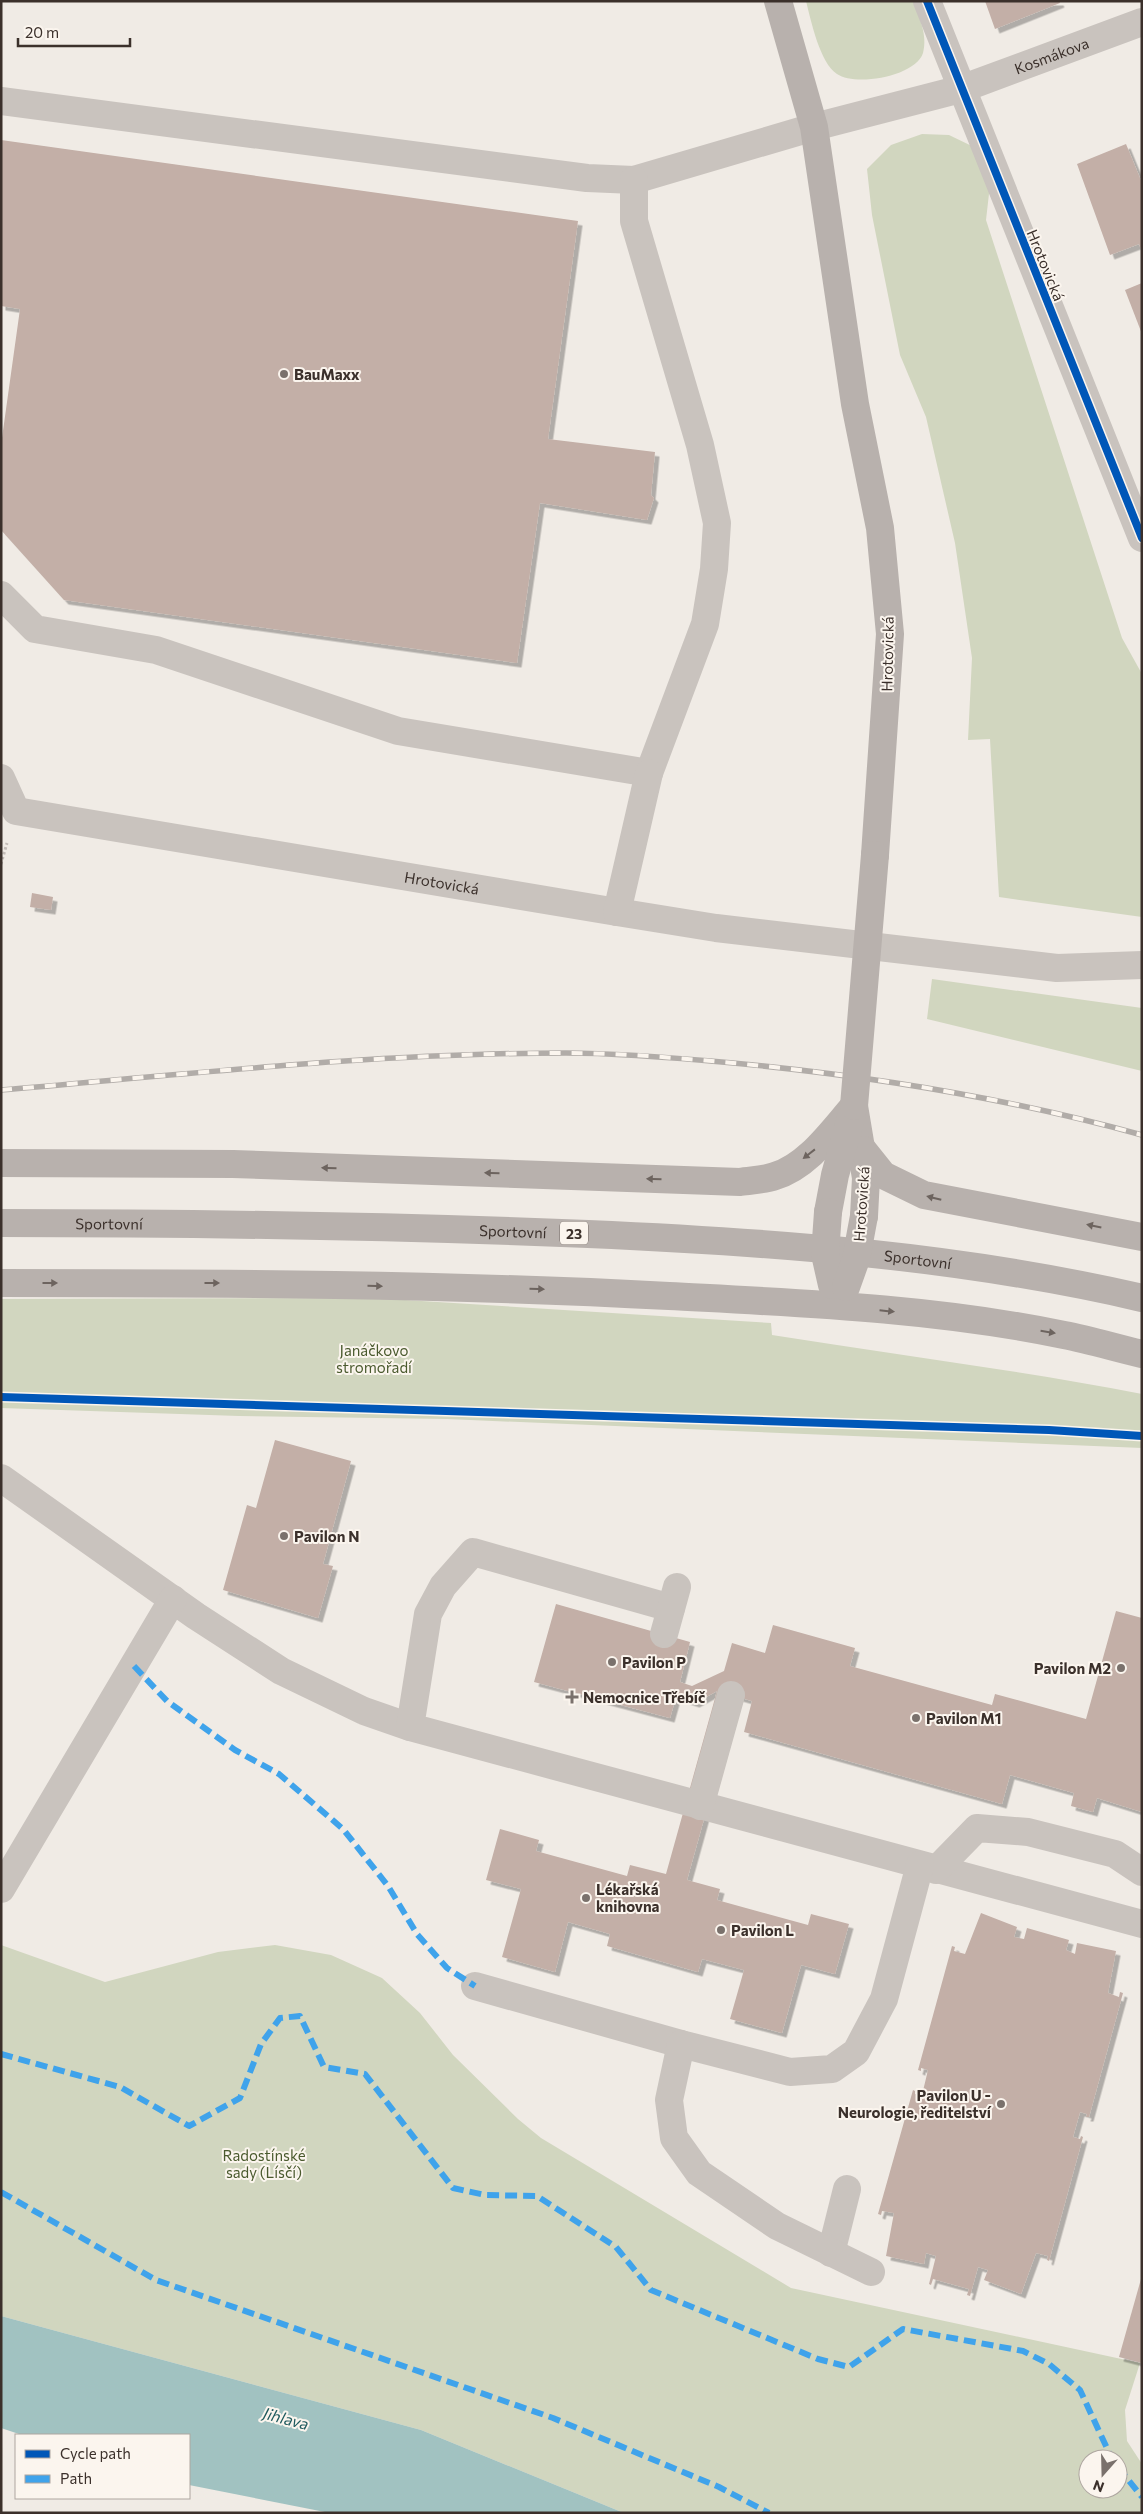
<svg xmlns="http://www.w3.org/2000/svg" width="1143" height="2514" viewBox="0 0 1143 2514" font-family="Commissioner,sans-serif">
	<defs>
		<filter id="shadow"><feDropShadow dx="4.5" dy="4.5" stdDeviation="0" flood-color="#0004"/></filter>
	</defs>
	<rect width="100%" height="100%" fill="#f0ebe5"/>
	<!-- green -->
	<g fill="#d1d6bf" fill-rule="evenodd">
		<path d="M 806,1 L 913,1 C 919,17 928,35 923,53 C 916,76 856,87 837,74 C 820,63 811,21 806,1 Z"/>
		<polygon points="922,134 949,135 978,149 990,185 986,220 1122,638 1142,674 1142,917 999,897 990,739 968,740 972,658 955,543 926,417 900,355 872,215 867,169 891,145"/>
		<polygon points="932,979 1142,1008 1142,1071 927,1019"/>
		<path d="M 373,1298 L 771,1323 L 772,1335 C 896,1355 1019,1370 1142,1394 L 1142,1448 L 447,1419 L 239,1416 L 1,1408 L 1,1299 Z"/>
		<path d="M 1,1945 L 105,1982 L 218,1952 L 275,1945 L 331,1955 L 382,1978 L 420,2013 L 453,2055 L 518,2119 L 541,2138 L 791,2288 L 1140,2363 L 1125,2410 L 1127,2441 L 1142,2464 L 1142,2513 L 624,2513 L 421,2430 L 1,2316 ZM 1088,2459 L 1118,2459 L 1118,2489 L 1088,2489 Z"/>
	</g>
	<!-- water -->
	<polygon fill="#a1c2c1" points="1,2316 421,2430 624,2513 330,2513 189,2485 189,2435 22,2435 1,2428"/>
	<!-- building -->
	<g fill="#c3afa7" filter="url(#shadow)">
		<polygon points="985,1 1059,1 1060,3 995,29"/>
		<polygon points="1,140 578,221 548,439 655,452 651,495 654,498 647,520 540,503 517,663 64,600 1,530 1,445 20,309 1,306"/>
		<polygon points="1126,144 1142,183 1142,251 1139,244 1110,255 1077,164"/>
		<polygon points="1142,283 1142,334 1125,290"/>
		<polygon points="32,893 53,897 51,910 30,907"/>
		<polygon points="275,1440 351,1461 323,1564 333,1566 318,1618 223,1590 247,1505 256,1508"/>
		<polygon points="556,1604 690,1642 680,1682 692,1686 724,1671 732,1643 765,1653 773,1625 855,1648 850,1666 992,1705 995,1694 1086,1719 1116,1611 1142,1618 1142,1812 1097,1798 1093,1812 1071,1806 1074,1793 1010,1775 1002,1804 744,1732 752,1701 738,1697 687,1880 720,1889 717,1900 808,1925 811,1914 849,1924 835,1974 801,1965 782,2033 730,2019 744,1970 702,1959 698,1972 607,1946 610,1934 568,1922 555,1972 502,1957 521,1889 486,1880 500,1829 539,1840 536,1851 627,1876 630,1865 666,1874 717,1691 695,1703 676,1697 670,1718 534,1682"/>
		<polygon points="981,1913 1017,1927 1014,1937 1024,1939 1027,1928 1069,1940 1066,1950 1075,1954 1077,1943 1116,1951 1108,1993 1119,1997 1120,1992 1123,1993 1089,2117 1086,2117 1087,2114 1080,2112 1073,2137 1080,2139 1081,2136 1083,2137 1049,2261 1047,2260 1048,2256 1036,2253 1021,2294 984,2280 988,2270 978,2267 970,2296 967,2295 969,2289 933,2279 931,2285 929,2284 936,2256 926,2253 924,2264 886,2256 894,2213 882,2211 881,2215 878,2214 913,2090 915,2091 915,2094 922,2095 928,2070 921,2068 921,2071 918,2070 952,1946 955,1947 954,1951 965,1954"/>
		<polygon points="1141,2279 1142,2279 1142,2363 1119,2357"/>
	</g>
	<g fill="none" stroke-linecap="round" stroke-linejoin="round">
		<!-- path -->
		<polyline stroke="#c2bbb6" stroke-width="3" stroke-dasharray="2.5 2.5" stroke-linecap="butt" points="1,864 7,843"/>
		<!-- minor -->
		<g stroke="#c9c3be" stroke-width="28">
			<polyline points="927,1 1142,538"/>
			<path id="s1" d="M 1,101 L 587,178 L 634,180 L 814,127 L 961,89 L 1142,22"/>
			<polyline points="1,595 35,629 156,650 398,731 649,773 705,624 714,569 717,523 700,445 634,221 634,180"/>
			<path id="s2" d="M 1,778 L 16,811 L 617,912 L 716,928 L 1057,968 L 1142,965"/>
			<polyline points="617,912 649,773"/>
			<polyline points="1,1478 196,1616 281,1671 364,1711 410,1727"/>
			<polyline points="671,1608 473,1552 443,1586 428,1614 410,1727 1142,1924"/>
			<polyline points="664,1634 677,1587"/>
			<polyline points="700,1806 731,1695"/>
			<polyline points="936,1870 977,1828 1028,1832 1115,1854 1142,1872"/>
			<polyline points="1,1889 173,1599"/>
			<polyline points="475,1986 681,2044"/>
			<polyline points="831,2253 847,2189"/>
			<polyline points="871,2272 777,2226 699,2173 674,2138 669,2100 681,2044 790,2072 832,2069 856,2052 884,1999 920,1865"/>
		</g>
		<!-- major -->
		<g stroke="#b8b1ad" stroke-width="28">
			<polyline points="778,1 814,127 855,404 880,528 890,634 875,855"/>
			<polyline points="854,1106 866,1178 864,1216"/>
			<polyline points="863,1150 883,1175 924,1195 1142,1237"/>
			<path d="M 1,1163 L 233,1164 L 740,1182 C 752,1180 764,1180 775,1176 C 808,1166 832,1131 854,1106"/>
			<polyline points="828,1212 835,1175 852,1114"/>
			<path id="s3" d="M 1,1223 C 197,1223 392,1226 588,1234 C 772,1242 962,1256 1142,1298"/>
			<path d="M 1,1283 C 224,1283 446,1284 669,1296 C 800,1303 934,1308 1064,1335 C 1090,1340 1116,1348 1142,1354"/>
		</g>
		<defs>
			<path id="rail" d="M 1,1090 C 189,1074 377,1053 566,1053 C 621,1053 678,1058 733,1063 C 871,1076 1008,1098 1142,1135"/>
		</defs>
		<!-- rail casing -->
		<use href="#rail" stroke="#b1aca8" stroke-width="5.5"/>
		<!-- rail -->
		<use href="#rail" stroke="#fbf5ee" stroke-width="4" stroke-dasharray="11" stroke-linecap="butt"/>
		<!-- major-bridge -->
		<g stroke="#b8b1ad" stroke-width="28">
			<polyline points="854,1106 875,855"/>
			<polyline points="828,1212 825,1254 832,1285"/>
			<polyline points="846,1287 856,1259 864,1216"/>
		</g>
		<!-- quiet -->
		<g stroke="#3fa3eb" stroke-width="6" stroke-dasharray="12 6" stroke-linecap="butt">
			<polyline points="134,1666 167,1701 235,1750 279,1774 343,1829 388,1886 417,1934 447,1968 475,1986"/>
			<polyline points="1,2054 120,2087 189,2126 240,2098 261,2044 280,2018 300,2016 324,2067 365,2074 453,2188 485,2195 537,2196 616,2247 651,2290 818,2359 849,2367 903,2329 1023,2351 1049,2364 1080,2390 1112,2459"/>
			<polyline points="1,2192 156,2280 553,2418 719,2487 769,2513"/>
			<polyline points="1118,2467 1142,2497"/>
		</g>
		<defs>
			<g id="cycleway">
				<polyline points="927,1 1142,538"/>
				<polyline points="1,1397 1049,1430 1142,1436"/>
			</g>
		</defs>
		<!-- cycleway casing -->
		<use href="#cycleway" stroke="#fbf5ee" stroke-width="11"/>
		<!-- cycleway -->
		<use href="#cycleway" stroke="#0057b8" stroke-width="8"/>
	</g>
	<!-- one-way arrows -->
	<defs><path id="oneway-solid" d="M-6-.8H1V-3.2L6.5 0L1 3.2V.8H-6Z" transform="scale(1.25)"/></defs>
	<g fill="#6d645f">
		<use href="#oneway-solid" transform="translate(809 1154) rotate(142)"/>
		<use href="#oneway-solid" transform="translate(329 1168) rotate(-178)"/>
		<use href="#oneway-solid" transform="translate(492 1173) rotate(-178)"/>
		<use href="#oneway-solid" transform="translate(654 1179) rotate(-178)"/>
		<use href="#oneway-solid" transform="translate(934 1198) rotate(-166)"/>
		<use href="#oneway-solid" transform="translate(1094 1226) rotate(-168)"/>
		<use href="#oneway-solid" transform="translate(50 1283)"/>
		<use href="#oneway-solid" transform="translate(212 1283)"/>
		<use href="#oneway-solid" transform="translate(375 1286) rotate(1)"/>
		<use href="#oneway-solid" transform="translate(537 1289) rotate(2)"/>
		<use href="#oneway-solid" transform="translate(887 1311) rotate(6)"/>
		<use href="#oneway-solid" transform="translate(1048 1332) rotate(9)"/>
	</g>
	<!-- markers -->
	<g fill="#7a716c" stroke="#fbf5ee" stroke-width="2">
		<circle cx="284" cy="374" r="5"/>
		<circle cx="284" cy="1536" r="5"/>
		<circle cx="612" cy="1662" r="5"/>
		<circle cx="1121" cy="1668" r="5"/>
		<path d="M569.5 1689.5h5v5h5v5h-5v5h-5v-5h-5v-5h5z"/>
		<circle cx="916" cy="1718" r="5"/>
		<circle cx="586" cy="1898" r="5"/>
		<circle cx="721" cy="1930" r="5"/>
		<circle cx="1001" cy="2104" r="5"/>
	</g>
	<g text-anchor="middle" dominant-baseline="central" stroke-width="4" stroke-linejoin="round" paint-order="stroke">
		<!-- shield labels -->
		<rect fill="#fbf5ee" stroke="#756b66" stroke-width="1" x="560" y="1221.5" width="28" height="23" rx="4"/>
		<g font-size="14" font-weight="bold" fill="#3b302b">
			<text x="574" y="1233">23</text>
		</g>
		<!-- street labels -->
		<g font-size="15" fill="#3b302b" stroke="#fbf5ee">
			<text stroke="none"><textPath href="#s1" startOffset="1074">Kosmákova</textPath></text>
			<text transform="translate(1046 265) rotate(68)">Hrotovická</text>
			<text transform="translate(887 654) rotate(-89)">Hrotovická</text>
			<text stroke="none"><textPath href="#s2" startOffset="468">Hrotovická</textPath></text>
			<text transform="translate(861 1204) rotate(-86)">Hrotovická</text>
			<text stroke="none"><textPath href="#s3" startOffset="108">Sportovní</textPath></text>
			<text stroke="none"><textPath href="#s3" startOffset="512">Sportovní</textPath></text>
			<text stroke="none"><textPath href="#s3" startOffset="918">Sportovní</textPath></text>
		</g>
		<!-- poi labels -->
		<g font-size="15" font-weight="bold" fill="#3b302b" stroke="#fbf5ee" text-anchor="start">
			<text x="294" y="374">BauMaxx</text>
			<text x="294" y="1536">Pavilon N</text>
			<text x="622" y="1662">Pavilon P</text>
			<text x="1111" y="1668" text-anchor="end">Pavilon M2</text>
			<text x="583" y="1697">Nemocnice Třebíč</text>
			<text x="926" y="1718">Pavilon M1</text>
			<text x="596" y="1889">Lékařská<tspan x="596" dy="17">knihovna</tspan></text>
			<text x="731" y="1930">Pavilon L</text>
			<text x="991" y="2095" text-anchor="end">Pavilon U -<tspan x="991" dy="17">Neurologie, ředitelství</tspan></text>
		</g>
		<!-- park labels -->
		<g font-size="15" fill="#4a5a2e" stroke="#fbf5ee">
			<text x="374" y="1350">Janáčkovo<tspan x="374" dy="17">stromořadí</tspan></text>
			<text x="264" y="2155">Radostínské<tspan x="264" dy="17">sady (Lísčí)</tspan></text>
		</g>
		<!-- water labels -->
		<g font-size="16" font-style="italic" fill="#1f5a5e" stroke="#fbf5ee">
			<text transform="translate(286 2418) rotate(15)">Jihlava</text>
		</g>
	</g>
	<!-- border -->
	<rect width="1143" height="2514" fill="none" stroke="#3b302b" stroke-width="5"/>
	<!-- legend -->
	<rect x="15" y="2434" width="175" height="65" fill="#fbf5ee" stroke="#aea6a0"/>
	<rect x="25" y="2450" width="25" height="8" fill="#0057b8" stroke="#aea6a0"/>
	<text x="60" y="2459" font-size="15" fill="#3b302b">Cycle path</text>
	<rect x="25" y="2475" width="25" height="8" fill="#3fa3eb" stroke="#aea6a0"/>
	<text x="60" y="2484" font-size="15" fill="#3b302b">Path</text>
	<!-- north arrow -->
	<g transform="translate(1103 2474) rotate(200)"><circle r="24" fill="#fbf5ee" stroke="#aea6a0"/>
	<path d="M0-4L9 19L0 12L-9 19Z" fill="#7a716c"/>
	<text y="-8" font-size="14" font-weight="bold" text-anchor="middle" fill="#3b302b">N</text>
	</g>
	<!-- scale -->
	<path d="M18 38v8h112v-8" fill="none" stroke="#3b302b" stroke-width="2.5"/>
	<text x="25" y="38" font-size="15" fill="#3b302b" stroke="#fbf5ee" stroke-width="4" paint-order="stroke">20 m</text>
</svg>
